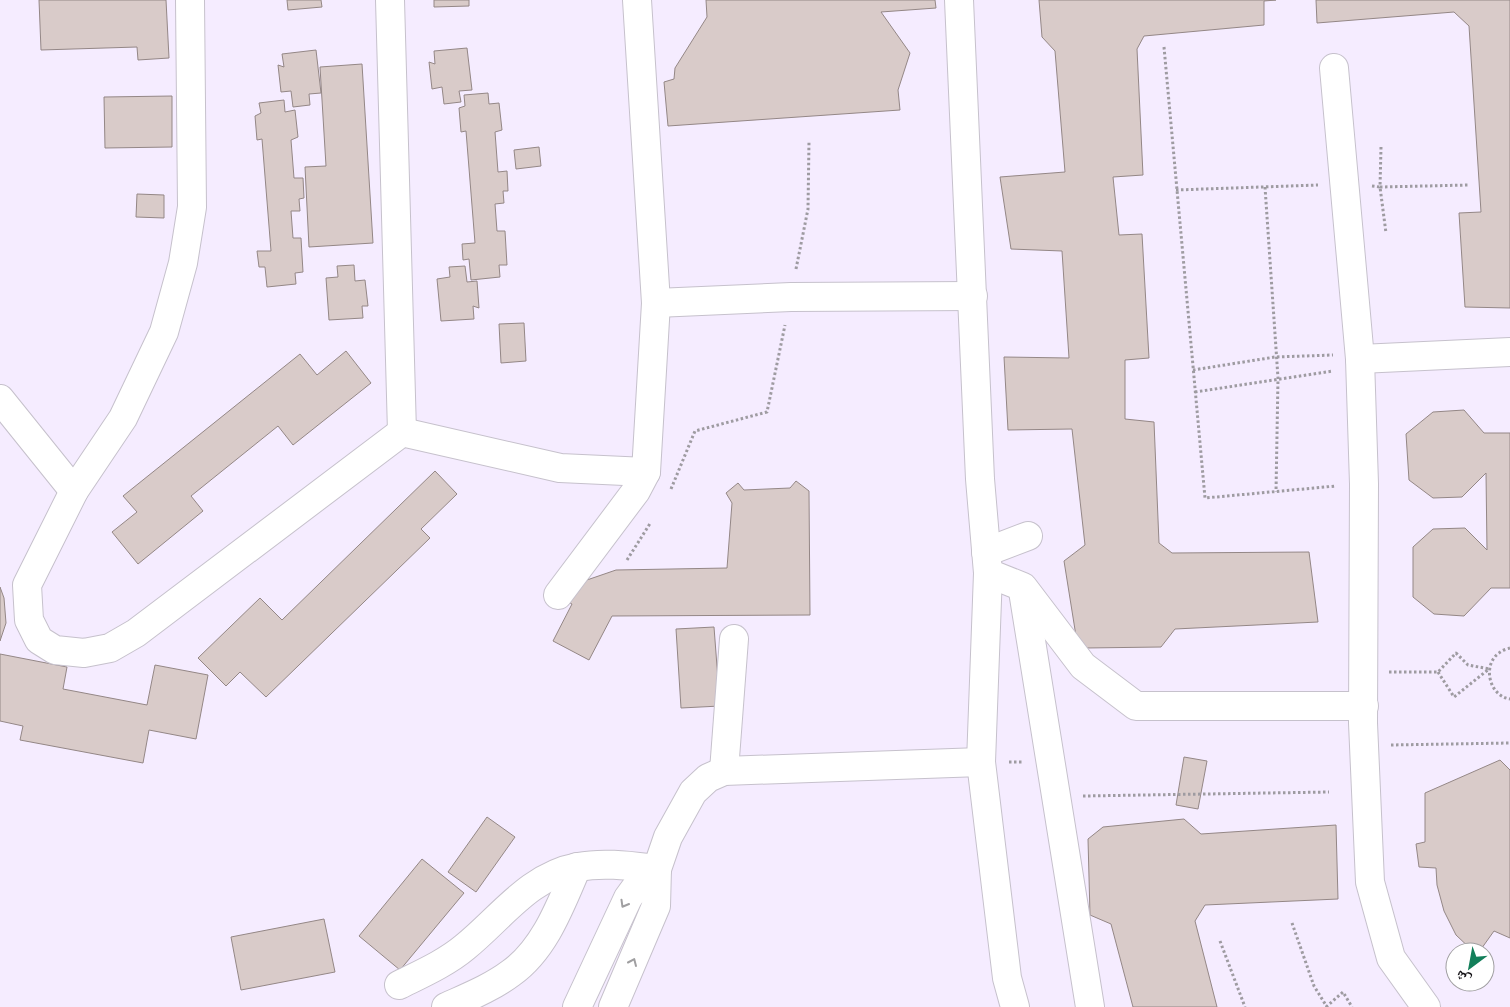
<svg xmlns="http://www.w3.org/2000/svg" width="1510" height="1007" viewBox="0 0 1510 1007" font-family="'IBM Plex Sans','Noto Naskh Arabic',sans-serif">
	<rect width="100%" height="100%" fill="#fbf8ff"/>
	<!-- built -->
	<path fill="#f5ecff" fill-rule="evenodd" d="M 0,0 L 1510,0 L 1510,1007 L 0,1007 ZM 1455,952 L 1485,952 L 1485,982 L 1455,982 Z"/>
	<!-- building -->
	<g fill="#d9cbc9" stroke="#948786">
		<polygon points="39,0 166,0 169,58 138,60 137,47 41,50"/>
		<polygon points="287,0 321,0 322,7 288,10"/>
		<polygon points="434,0 469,0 469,6 434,7"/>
		<polygon points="706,0 935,0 936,8 881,12 910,53 898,90 900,110 668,126 664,82 674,79 675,68 707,17"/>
		<polygon points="1039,0 1276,0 1264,1 1264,25 1144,36 1137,49 1143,175 1113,177 1119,235 1142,234 1149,358 1125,360 1125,419 1154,422 1159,543 1172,553 1309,552 1318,622 1175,629 1161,647 1086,648 1076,636 1064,561 1085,545 1072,429 1008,430 1004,357 1069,358 1062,251 1011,249 1000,177 1065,172 1055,51 1042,37"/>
		<polygon points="1316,0 1510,0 1510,308 1465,307 1459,213 1481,212 1469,26 1454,12 1317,23"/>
		<polygon points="467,48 472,90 459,91 461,102 444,104 442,87 432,89 429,62 435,64 434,51"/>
		<polygon points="316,50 321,93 309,94 310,105 293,107 291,91 281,92 278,65 284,67 282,54"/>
		<polygon points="362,64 373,243 309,247 305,167 326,166 320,67"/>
		<polygon points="488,93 489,104 499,103 502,130 495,132 498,172 507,171 508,191 503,191 504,203 495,204 497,231 505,231 507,265 499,265 500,277 471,280 469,259 463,260 462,244 475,243 466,131 461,132 459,108 465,106 464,95"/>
		<polygon points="172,96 172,147 105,148 104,97"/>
		<polygon points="284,100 285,112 295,110 298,137 291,140 294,178 303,178 304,198 299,199 300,211 291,211 293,238 301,238 303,272 295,273 296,284 267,287 265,267 259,267 257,251 271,251 262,139 257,140 255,116 261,113 259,103"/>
		<polygon points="539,147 541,166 516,169 514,150"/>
		<polygon points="137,194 164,195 164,218 136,217"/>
		<polygon points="354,265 355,281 365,280 368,306 362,306 363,318 329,320 326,278 338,277 337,266"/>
		<polygon points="465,266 467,282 477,281 479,308 473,306 474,319 441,321 437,279 450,277 449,267"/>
		<polygon points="524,323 526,361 501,363 499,324"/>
		<polygon points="346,351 371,383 293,445 278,426 191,496 203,511 138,564 112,532 137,512 123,496 300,354 317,375"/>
		<polygon points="1464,410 1484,433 1510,433 1510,588 1491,588 1464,616 1434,614 1413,597 1413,547 1433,529 1465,528 1487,550 1486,473 1462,497 1433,498 1409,480 1406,434 1433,412"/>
		<polygon points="435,471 457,494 421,529 430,538 266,697 240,672 226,686 198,658 260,598 282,620"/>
		<polygon points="796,481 809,491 810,615 612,616 589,660 553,641 572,604 564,600 584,581 616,570 727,568 732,503 726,493 738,483 744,490 790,488"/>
		<polygon points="0,587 4,598 6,623 0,641"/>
		<polygon points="714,627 720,706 681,708 676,629"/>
		<polygon points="0,654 67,667 63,689 147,705 155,665 208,675 196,739 149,730 143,763 20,740 23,726 0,721"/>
		<polygon points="1184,757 1207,761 1198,809 1176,805"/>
		<polygon points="1500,760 1510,770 1510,938 1494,931 1479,952 1474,952 1456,935 1444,911 1437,885 1436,868 1419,867 1416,844 1425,842 1425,793"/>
		<polygon points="487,817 515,837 476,892 448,872"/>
		<polygon points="1184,819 1201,834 1336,825 1338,899 1205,905 1195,921 1217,1007 1133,1007 1111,924 1090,915 1088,839 1103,827"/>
		<polygon points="422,859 464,893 400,970 359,936"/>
		<polygon points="324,919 335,972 241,990 231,937"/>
	</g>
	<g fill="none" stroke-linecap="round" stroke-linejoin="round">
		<defs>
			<g id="minor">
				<polyline points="190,0 192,207 183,263 164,332 123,418 74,491 27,585 29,620 39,640 55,650 84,653 110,648 136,633 402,432 560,468 646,472 656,303 637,0"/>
				<polyline points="390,0 402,432"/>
				<polyline points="959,0 980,479 988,573 981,762 1007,978 1015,1007"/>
				<polyline points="1334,68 1360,359 1364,484 1363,723 1370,882 1391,958 1426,1007"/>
				<polyline points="656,303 791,297 973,296"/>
				<polyline points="1360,359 1510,352"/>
				<polyline points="0,399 74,491"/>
				<polyline points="986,552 1028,536"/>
				<polyline points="988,573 1023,587 1083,666 1136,706 1364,706"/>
				<polyline points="1023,591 1090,1007"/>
				<polyline points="558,595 636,491 646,472"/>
				<polyline points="724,771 734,639"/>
				<path d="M 399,985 C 421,974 446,963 465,947 C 501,918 529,876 578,867 C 604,862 631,866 657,869"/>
				<path d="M 446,1007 C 468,997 491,988 511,973 C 545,949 561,904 577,867"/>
				<polyline points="577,1007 628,898 636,887 657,869"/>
				<polyline points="613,1007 656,906 657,869 668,837 693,792 708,778 724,771 981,762"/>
			</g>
		</defs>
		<!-- minor casing -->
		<use href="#minor" stroke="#c6c1cc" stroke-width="30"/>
		<!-- path -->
		<g stroke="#9e9ba1" stroke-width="3" stroke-dasharray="2.5 2.5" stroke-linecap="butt">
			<polyline points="1164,47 1205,498 1336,486"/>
			<polyline points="1381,147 1380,187 1469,185"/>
			<polyline points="1372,186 1380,187 1386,233"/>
			<polyline points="1265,187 1278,378 1276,492"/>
			<polyline points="1176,190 1318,185"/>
			<polyline points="796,269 808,209 809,141"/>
			<polyline points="1193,370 1275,357 1333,355"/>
			<polyline points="1195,392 1333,371"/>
			<polyline points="671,489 695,431 767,412 785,325"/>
			<polyline points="627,560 651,522"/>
			<path d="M 1510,648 C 1507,649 1502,650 1499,653 C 1482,665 1489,696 1510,699"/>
			<polyline points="1389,672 1438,672 1456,653 1468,665 1490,669"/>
			<polyline points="1438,672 1454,697 1489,669"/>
			<polyline points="1391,745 1510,743"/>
			<polyline points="1009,762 1023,762"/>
			<polyline points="1083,796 1329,792"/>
			<polyline points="1292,923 1314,986 1327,1007"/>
			<polyline points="1220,941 1245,1007"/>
			<polyline points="1326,1007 1343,992 1352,1007"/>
		</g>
		<!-- minor -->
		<use href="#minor" stroke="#fff" stroke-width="28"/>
	</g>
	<!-- one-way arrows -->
	<defs><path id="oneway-chevron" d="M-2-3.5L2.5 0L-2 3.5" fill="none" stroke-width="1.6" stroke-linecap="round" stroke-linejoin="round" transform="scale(1.25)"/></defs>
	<g stroke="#a09fa1">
		<use href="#oneway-chevron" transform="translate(624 904) rotate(120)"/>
		<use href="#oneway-chevron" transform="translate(633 962) rotate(-66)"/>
	</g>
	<!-- north arrow -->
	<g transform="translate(1470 967) rotate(212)"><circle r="24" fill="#ffffff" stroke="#a09fa1"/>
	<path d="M0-4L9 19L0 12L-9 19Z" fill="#137f5a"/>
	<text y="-8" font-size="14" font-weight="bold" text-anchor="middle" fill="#110f13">ش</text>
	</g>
</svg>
